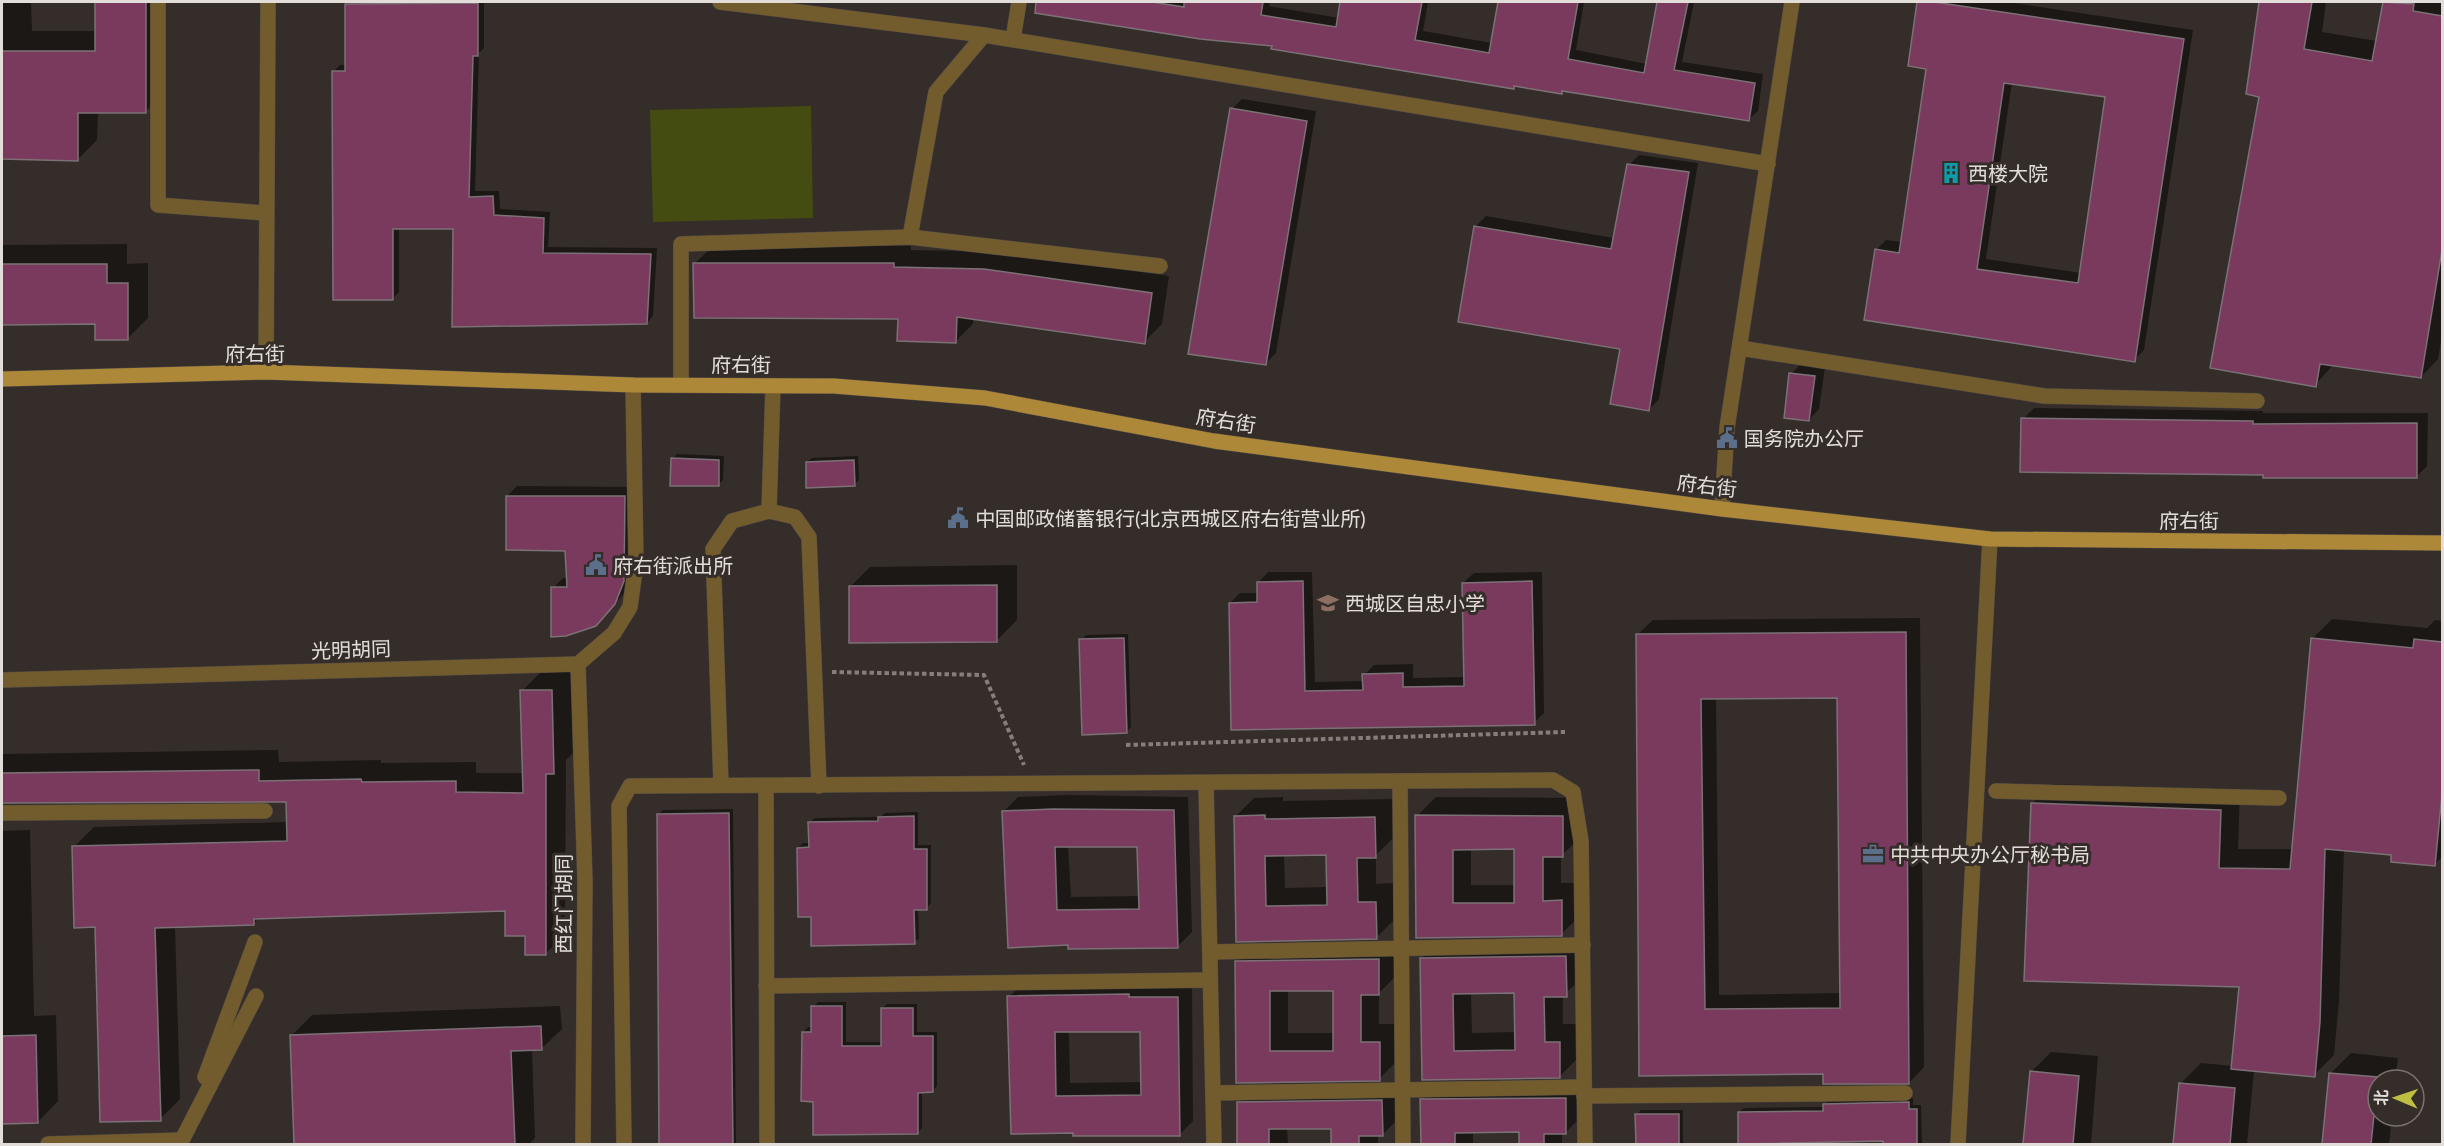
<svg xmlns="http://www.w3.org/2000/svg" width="2444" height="1146" viewBox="0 0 2444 1146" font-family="Lato,'Noto Sans SC',sans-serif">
	<rect width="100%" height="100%" fill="#352d29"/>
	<!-- green -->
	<polygon fill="#444c12" points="811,106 813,218 653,222 650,110"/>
	<!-- shadow -->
	<g fill="#0007" fill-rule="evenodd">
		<polygon points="2,2 31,2 32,31 97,31 96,2 166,2 165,92 145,112 98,111 97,140 77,160 2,158"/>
		<polygon points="349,2 484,2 484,48 479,53 475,191 499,191 500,209 550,212 548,247 657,248 653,316 647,323 454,227 399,227 399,292 393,298 334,71 340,65 347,65 346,5"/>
		<polygon points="1067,2 1270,2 1269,6 1339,18 1342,2 1428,2 1423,31 1492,43 1499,2 1584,2 1576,50 1647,64 1658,2 1694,2 1682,62 1763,74 1758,111 1749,119 1564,90 1561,93 1515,85 1513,87 1273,45 1065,16"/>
		<path d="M 1919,2 L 2008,2 L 2193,30 L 2144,350 L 2134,360 L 1876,250 L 1886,240 L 1902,242 L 1928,68 L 1909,65 ZM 2012,82 L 2107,96 L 2081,273 L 1986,259 Z"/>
		<polygon points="2261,2 2326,2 2322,32 2377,41 2385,2 2442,2 2442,335 2438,359 2421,377 2334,364 2315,385 2261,95 2248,93"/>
		<polygon points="1242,99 1316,111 1276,353 1266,363 1232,109"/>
		<polygon points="1639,155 1698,163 1659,399 1649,410 1621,348 1476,226 1486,216 1614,238 1629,165"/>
		<polygon points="127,244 127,264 148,263 148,318 128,338 97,323 2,323 2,245"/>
		<polygon points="713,246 911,246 911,250 1002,252 1169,276 1162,324 1144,342 973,318 973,324 956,341 899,318 695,263"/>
		<polygon points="1801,364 1825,367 1819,409 1809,420 1791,374"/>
		<polygon points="2034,408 2263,411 2263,413 2428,413 2427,466 2416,477 2265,473 2023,419"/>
		<polygon points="677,454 724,456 723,480 718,485 672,459"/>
		<polygon points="858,456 859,480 854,485 807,462 812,458"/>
		<polygon points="517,486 635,487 633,569 625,592 606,614 553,588 563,578 568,578 567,549 507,496"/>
		<polygon points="1017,565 1017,620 997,640 850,587 870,567"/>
		<polygon points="1268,572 1312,572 1315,682 1364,681 1364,675 1374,665 1413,664 1413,678 1465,677 1463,583 1474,573 1542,572 1544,713 1534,723 1233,729 1230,603 1240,593 1259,593 1258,583"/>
		<path d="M 1920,618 L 1924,1067 L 1909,1083 L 1824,1073 L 1641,1074 L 1637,635 L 1653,620 ZM 1838,696 L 1842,993 L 1719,995 L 1716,698 Z"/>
		<polygon points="2332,619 2427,628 2435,620 2442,621 2442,857 2434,865 2393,854 2344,849 2339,1001 2334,1055 2314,1075 2254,1070 2247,1144 2175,1144 2181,1083 2201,1063 2233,1066 2240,986 2032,804 2052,784 2240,790 2238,849 2293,849 2312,639"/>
		<polygon points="1128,634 1131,727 1126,732 1081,640 1086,635"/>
		<polygon points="571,670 573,753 566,760 565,934 545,954 507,910 259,918 253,924 175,926 180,1099 160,1119 96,926 74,847 94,827 288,822 287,801 2,802 2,754 278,750 279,762 381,760 381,763 476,762 476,773 524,773 522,691 542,671"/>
		<path d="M 1068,795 L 1188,797 L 1192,932 L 1178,946 L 1069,944 L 1004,811 L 1018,797 ZM 1068,846 L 1139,846 L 1140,896 L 1071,897 Z"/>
		<path d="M 1283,797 L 1283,801 L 1393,799 L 1394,837 L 1376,855 L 1376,884 L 1394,883 L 1395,919 L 1376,938 L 1238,940 L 1235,817 L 1254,798 ZM 1327,853 L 1328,887 L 1285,888 L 1284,854 Z"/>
		<path d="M 1436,797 L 1581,798 L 1581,837 L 1561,856 L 1561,883 L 1580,883 L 1580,916 L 1561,934 L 1418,937 L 1417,816 ZM 1471,848 L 1516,848 L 1516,885 L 1471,885 Z"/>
		<polygon points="733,809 736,1144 659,1144 658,814 663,810"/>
		<polygon points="918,812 918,845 931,845 931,903 927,908 918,908 919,938 914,943 812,916 798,848 803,843 810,843 810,822 815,818 881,817 885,813"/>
		<polygon points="30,830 34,1016 56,1015 58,1101 38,1122 2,1123 2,831"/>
		<path d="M 1584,938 L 1585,976 L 1563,995 L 1563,1024 L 1578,1024 L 1579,1057 L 1560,1076 L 1423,1078 L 1422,958 L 1441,940 ZM 1471,992 L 1516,992 L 1516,1032 L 1472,1033 Z"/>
		<path d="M 1397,941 L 1397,975 L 1379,993 L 1379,1024 L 1398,1024 L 1398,1060 L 1379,1079 L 1238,1081 L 1236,962 L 1255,943 ZM 1288,989 L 1334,989 L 1334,1033 L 1288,1033 Z"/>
		<path d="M 1023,983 L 1192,983 L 1193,1121 L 1179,1135 L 1074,1131 L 1012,1133 L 1009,997 ZM 1142,1030 L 1143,1082 L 1070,1083 L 1069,1031 Z"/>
		<polygon points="818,1002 846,1002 846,1042 883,1042 883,1008 887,1004 917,1004 917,1032 937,1032 937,1086 932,1091 922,1091 922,1128 917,1133 815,1100 803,1032 808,1027 813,1027 813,1007"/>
		<polygon points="560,1006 562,1029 541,1049 532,1049 535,1138 529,1144 296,1144 292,1035 312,1015"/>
		<polygon points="2051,1052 2098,1056 2091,1144 2025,1144 2031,1072"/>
		<polygon points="2351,1053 2398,1058 2395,1080 2378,1080 2378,1116 2392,1116 2389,1144 2324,1144 2331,1073"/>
		<polygon points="1584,1080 1584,1114 1566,1132 1562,1132 1562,1144 1520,1144 1520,1131 1473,1131 1473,1144 1422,1144 1422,1100 1441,1081"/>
		<polygon points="1400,1082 1401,1116 1382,1135 1378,1135 1378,1144 1333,1144 1332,1127 1287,1127 1288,1144 1239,1144 1238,1103 1257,1084"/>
		<polygon points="1913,1098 1913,1105 1921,1105 1922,1144 1884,1144 1884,1140 1739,1144 1739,1112 1744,1108 1825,1107 1829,1099"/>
		<polygon points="1641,1110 1683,1110 1683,1144 1637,1144 1637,1115"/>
	</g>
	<!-- building -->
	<g fill="#793a5d" stroke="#7c7176" stroke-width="1.5" fill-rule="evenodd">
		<polygon points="95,2 146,2 146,113 78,113 78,161 2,159 2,51 95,51"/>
		<polygon points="1036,2 1152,2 1184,7 1184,2 1263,2 1261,15 1336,27 1340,2 1422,2 1415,40 1489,53 1498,2 1578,2 1568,59 1644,73 1657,2 1688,2 1674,70 1755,83 1749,121 1562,91 1562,94 1514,86 1514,89 1271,49 1272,46 1200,39 1035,13"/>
		<path d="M 1917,2 L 1934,2 L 2184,39 L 2135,362 L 1864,320 L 1875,249 L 1899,253 L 1926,69 L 1908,66 ZM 2004,83 L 2105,97 L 2078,283 L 1977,269 Z"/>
		<polygon points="2259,2 2312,2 2304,49 2372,61 2383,2 2414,4 2413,11 2442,16 2442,250 2421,378 2320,364 2316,387 2210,368 2259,97 2246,94"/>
		<polygon points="478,3 478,56 473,56 469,197 493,196 494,215 544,218 543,253 651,254 647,324 452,327 453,229 393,229 393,300 333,300 332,71 345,71 345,4"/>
		<polygon points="1230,108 1307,121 1266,365 1188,354"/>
		<polygon points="1627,164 1689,172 1649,411 1610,404 1620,349 1458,322 1474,226 1611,249"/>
		<polygon points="693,263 894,263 894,267 984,269 1152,293 1145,344 957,317 956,343 897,341 898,319 694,318"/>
		<polygon points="2,264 107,264 107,283 128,283 128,340 95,340 95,324 2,325"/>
		<polygon points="1789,373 1815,376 1809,421 1784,418"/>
		<polygon points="2021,418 2253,421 2253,424 2417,423 2417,478 2263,478 2263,475 2020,472"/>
		<polygon points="671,458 719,460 719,486 670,486"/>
		<polygon points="854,460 855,486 806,488 806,462"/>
		<polygon points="506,496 625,496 624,581 615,604 596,626 566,636 551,637 551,587 567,587 565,551 506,550"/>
		<polygon points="1303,581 1305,691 1363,690 1362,674 1403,673 1403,687 1464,686 1462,583 1532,581 1535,725 1231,730 1229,603 1257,602 1257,582"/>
		<polygon points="997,585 997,642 849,643 849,586"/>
		<path d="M 1906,632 L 1909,1084 L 1823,1084 L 1823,1074 L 1639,1076 L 1636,634 ZM 1837,698 L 1840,1008 L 1705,1009 L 1701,699 Z"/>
		<polygon points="1124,638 1127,733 1082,735 1079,639"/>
		<polygon points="2311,638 2413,648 2414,639 2442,642 2442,794 2435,866 2391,862 2391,855 2325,849 2320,1022 2315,1077 2231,1069 2239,987 2024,981 2031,803 2221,810 2219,868 2290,869"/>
		<polygon points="520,690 552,690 554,774 546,774 546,955 525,955 525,936 505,936 505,911 254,919 254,925 155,928 161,1121 100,1122 95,927 74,928 72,846 287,841 286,802 2,803 2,773 259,770 259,781 361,779 362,782 456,781 456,792 523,793"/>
		<path d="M 1053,809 L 1174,810 L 1178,948 L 1068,949 L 1068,945 L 1008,948 L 1002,811 ZM 1055,847 L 1137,847 L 1139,909 L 1057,910 Z"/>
		<polygon points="729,813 733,1144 659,1144 657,814"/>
		<path d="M 1265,815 L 1265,819 L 1375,817 L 1376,858 L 1357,858 L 1358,902 L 1376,902 L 1377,939 L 1236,942 L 1234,816 ZM 1326,855 L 1327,905 L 1266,906 L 1265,856 Z"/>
		<path d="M 1415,815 L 1563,816 L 1563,857 L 1543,857 L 1543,901 L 1562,900 L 1562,936 L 1416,938 ZM 1514,849 L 1514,903 L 1453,903 L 1453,850 Z"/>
		<polygon points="914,816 914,849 927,849 927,910 914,910 915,944 811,946 811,917 798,917 797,848 809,847 808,822 878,821 878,817"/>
		<path d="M 1566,956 L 1567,997 L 1544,997 L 1545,1042 L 1560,1042 L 1560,1078 L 1422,1080 L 1420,958 ZM 1514,993 L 1515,1050 L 1454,1051 L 1453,994 Z"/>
		<path d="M 1379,959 L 1379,995 L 1361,995 L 1361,1042 L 1380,1042 L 1380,1081 L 1236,1083 L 1235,961 ZM 1270,991 L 1333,991 L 1333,1051 L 1270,1051 Z"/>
		<path d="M 1129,994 L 1129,997 L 1178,997 L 1180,1136 L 1073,1136 L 1073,1133 L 1011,1134 L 1007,996 ZM 1055,1032 L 1140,1032 L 1141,1095 L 1056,1096 Z"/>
		<polygon points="811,1006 842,1006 842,1046 881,1046 881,1008 913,1008 913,1036 933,1036 933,1092 918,1093 918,1134 813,1135 813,1102 801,1101 802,1032 811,1032"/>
		<polygon points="541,1026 542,1050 511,1051 515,1144 294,1144 290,1035"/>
		<polygon points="36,1035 38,1123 2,1124 2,1036"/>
		<polygon points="2030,1071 2079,1076 2073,1144 2023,1144"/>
		<polygon points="2329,1073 2378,1077 2371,1144 2322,1144"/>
		<polygon points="2179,1083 2235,1088 2230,1144 2173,1144"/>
		<polygon points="1566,1098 1566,1134 1544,1134 1544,1144 1519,1144 1519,1132 1455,1133 1455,1144 1421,1144 1420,1099"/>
		<polygon points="1382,1100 1383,1136 1359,1136 1359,1144 1331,1144 1331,1129 1269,1129 1269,1144 1237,1144 1237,1102"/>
		<polygon points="1909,1102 1909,1109 1917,1109 1917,1144 1883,1144 1883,1141 1738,1144 1738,1112 1823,1111 1823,1104"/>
		<polygon points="1635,1114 1679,1114 1679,1144 1636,1144"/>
	</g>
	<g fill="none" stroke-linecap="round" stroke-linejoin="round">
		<defs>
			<g id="minor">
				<polyline points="158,2 158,205 265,213"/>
				<polyline points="720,2 984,35 1768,164"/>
				<polyline points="1013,39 1019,2"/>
				<polyline points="910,237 1160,266"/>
				<polyline points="1740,348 2044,396 2257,401"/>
				<polyline points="266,372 268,2"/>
				<polyline points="681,385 681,244 910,237 936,92 984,35"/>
				<polyline points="1722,509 1727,428 1792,2"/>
				<polyline points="769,511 795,517 809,537 819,786"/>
				<polyline points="578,664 585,881 583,1144"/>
				<polyline points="2,680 578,664 614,633 630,607 636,563 633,385"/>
				<polyline points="1400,782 1403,1144"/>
				<polyline points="1206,783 1214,1144"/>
				<polyline points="721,784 713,549 732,521 769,511 773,386"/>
				<polyline points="766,786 767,1144"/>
				<polyline points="1996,791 2279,798"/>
				<polyline points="2,813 265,811"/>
				<polyline points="1210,952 1583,945"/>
				<polyline points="766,986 1210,980"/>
				<polyline points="205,1077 255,942"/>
				<polyline points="1213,1093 1584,1087"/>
				<polyline points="1584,1096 1905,1093"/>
				<polyline points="48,1144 182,1140 256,996"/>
				<polyline points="624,1144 619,806 630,786 1553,780 1573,792 1581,841 1585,1144"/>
				<polyline points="1958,1144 1990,539"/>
			</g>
			<polyline id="major" points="2,379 266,372 633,385 834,386 985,398 1214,441 1722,509 1990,539 2442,543"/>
		</defs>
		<!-- minor casing -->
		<use href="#minor" stroke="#514945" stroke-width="16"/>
		<!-- major casing -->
		<use href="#major" stroke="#514945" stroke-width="16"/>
		<!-- path -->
		<g stroke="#857e7b" stroke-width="4" stroke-dasharray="4.5 3" stroke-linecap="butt">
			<polyline points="832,672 984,675 1024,765"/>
			<polyline points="1126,745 1565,732"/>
		</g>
		<!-- minor -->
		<use href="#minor" stroke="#725c2d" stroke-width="15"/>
		<!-- major -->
		<use href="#major" stroke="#ad8838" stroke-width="15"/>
	</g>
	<!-- icons -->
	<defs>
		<symbol id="building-bare" viewBox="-9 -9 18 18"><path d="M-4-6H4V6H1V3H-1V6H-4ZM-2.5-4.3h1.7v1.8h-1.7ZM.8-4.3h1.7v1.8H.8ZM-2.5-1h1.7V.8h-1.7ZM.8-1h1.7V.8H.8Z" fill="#0f9aa8" stroke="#352d29" stroke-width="2.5" paint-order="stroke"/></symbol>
		<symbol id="civic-bare" viewBox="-9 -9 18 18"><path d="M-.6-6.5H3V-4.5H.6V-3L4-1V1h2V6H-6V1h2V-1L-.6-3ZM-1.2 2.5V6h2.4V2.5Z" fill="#5c6f8a" stroke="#352d29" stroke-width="2.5" paint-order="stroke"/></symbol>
		<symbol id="school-bare" viewBox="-9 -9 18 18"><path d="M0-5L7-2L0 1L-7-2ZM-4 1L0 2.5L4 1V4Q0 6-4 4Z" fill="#8d6e63" stroke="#352d29" stroke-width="2.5" paint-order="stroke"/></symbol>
		<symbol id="office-bare" viewBox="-9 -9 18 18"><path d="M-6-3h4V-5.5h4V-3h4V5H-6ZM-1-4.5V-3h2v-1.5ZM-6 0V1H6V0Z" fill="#5c6f8a" stroke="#352d29" stroke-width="2.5" paint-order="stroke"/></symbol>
	</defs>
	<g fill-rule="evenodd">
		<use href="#building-bare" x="1936" y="158" width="30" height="30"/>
		<use href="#civic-bare" x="1712" y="423" width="30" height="30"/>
		<use href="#civic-bare" x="943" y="503" width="30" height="30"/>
		<use href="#civic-bare" x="581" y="550" width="30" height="30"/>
		<use href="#school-bare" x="1313" y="588" width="30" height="30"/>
		<use href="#office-bare" x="1858" y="839" width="30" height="30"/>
	</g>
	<g text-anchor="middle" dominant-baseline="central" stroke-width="6" stroke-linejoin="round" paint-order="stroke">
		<!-- poi labels -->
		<g font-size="20" fill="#e3ddda" stroke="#352d29" text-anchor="start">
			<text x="1968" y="173">西楼大院</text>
			<text x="1744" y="438">国务院办公厅</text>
			<text x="975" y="518">中国邮政储蓄银行(北京西城区府右街营业所)</text>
			<text x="613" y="565">府右街派出所</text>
			<text x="1345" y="603">西城区自忠小学</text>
			<text x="1890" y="854">中共中央办公厅秘书局</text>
		</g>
		<!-- street labels -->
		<g font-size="20" fill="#e3ddda" stroke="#352d29">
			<text x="255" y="353">府右街</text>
			<text x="741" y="364">府右街</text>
			<text transform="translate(1226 420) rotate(9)">府右街</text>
			<text transform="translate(1707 485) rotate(7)">府右街</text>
			<text x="2189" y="520">府右街</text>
			<text transform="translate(351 649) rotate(-2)">光明胡同</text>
			<text transform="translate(563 904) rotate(-90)">西红门胡同</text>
		</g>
	</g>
	<!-- border -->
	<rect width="2444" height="1146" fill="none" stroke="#e3ddda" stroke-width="6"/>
	<!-- north arrow -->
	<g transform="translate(2396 1098) rotate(272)"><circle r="28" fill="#352d29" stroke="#7b7370" stroke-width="1.5"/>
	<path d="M0-4.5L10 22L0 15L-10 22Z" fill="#bebe42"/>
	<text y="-9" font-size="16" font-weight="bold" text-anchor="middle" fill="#e3ddda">北</text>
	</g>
</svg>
